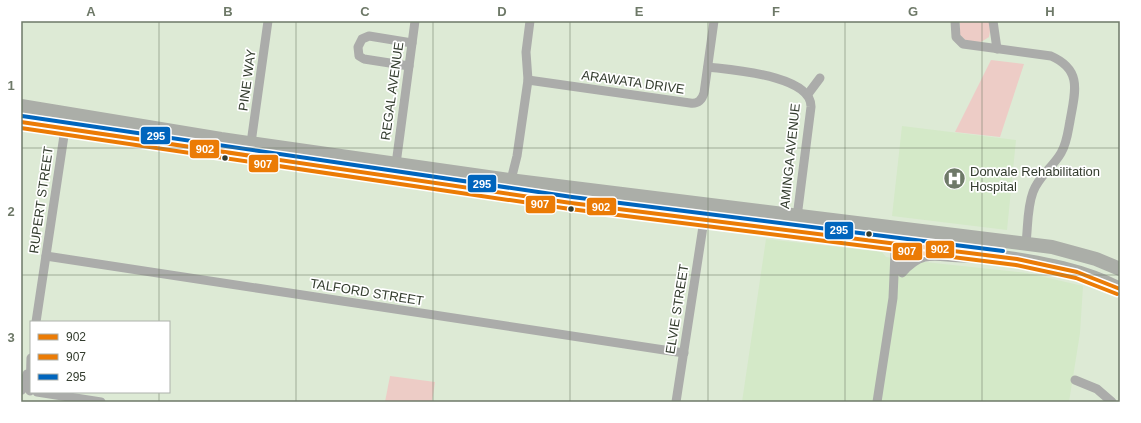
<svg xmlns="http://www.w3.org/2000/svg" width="1141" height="423" viewBox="0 0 1141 423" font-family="Helvetica,sans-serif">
	<rect width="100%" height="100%" fill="#ddead5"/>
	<!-- built -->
	<g fill="#d4e9c8">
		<polygon points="902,126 1016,140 1007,230 892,216"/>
		<polygon points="766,239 882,252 886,257 925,262 1027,273 1083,286 1080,333 1069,402 742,402"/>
	</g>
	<!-- green -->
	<g fill="#edccc6">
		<polygon points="960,21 989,21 990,31 989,37 981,42 966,41 960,35"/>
		<polygon points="991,60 1024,64 1000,137 955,132"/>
		<polygon points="390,376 435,382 432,402 385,402"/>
	</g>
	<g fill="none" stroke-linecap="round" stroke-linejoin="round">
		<!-- street -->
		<g stroke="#abacaa" stroke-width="9">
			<path d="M 955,21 L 956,37 L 963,44 L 1051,56 C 1083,70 1075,92 1070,121 C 1068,131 1067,143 1061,153 C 1053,167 1038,177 1033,192 C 1027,208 1028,227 1026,243"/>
			<polyline points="993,21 997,49"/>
			<polyline points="409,66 364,59 359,56 358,47 362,39 369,36 412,43"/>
			<path d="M 708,67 C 731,70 812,75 811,107 L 797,217"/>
			<path d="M 528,80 L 690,103 C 698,104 702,100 704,93 L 714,21"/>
			<polyline points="808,94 820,78"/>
			<polyline points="251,143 268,21"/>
			<polyline points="396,164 415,21"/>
			<polyline points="511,180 517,156 528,80 526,52 530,21"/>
			<polyline points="46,256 684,353"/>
			<polyline points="902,272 905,252 904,240"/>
			<path d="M 902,273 C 925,247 938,259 969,258"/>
			<polyline points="36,322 65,129"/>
			<polyline points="1075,380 1097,389 1112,402"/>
			<polyline points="22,390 27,374"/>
			<polyline points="30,391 31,358"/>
			<polyline points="37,392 101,402"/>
			<polyline points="676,402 704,220"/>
			<polyline points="877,402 893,298 895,253 903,228"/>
		</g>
		<!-- primary -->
		<g stroke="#abaea8" stroke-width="14">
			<polyline points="21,106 221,139 517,181 1052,247 1096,259 1120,269"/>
			<path d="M 21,122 L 571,203 L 1002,257 C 1043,263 1083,270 1120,289"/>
		</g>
		<defs>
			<polyline id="bus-1" points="21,122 571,203 1017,259 1077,272 1120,289"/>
			<polyline id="bus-2" points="21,128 570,209 1016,265 1076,278 1117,294"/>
			<polyline id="bus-3" points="22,116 572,197 1003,251"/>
		</defs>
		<!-- bus-1 casing -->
		<use href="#bus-1" stroke="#fff" stroke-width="7"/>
		<!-- bus-2 casing -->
		<use href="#bus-2" stroke="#fff" stroke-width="7"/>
		<!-- bus-3 casing -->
		<use href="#bus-3" stroke="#fff" stroke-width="7"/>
		<!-- bus-1 -->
		<use href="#bus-1" stroke="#eb7b05" stroke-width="4"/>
		<!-- bus-2 -->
		<use href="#bus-2" stroke="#eb7b05" stroke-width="4"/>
		<!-- bus-3 -->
		<use href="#bus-3" stroke="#0065bd" stroke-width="4"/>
	</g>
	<!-- grid -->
	<path fill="none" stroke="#6e7968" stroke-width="1" stroke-opacity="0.55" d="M 159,21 L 159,322M 296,21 L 296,402M 433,21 L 433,402M 570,21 L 570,402M 708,21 L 708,402M 845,21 L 845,402M 982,21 L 982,402M 21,148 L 1120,148M 21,275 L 1120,275M 159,392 L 159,402"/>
	<!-- icons -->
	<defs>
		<symbol id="hospital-disc" viewBox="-11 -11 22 22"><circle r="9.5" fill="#6e7968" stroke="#fff"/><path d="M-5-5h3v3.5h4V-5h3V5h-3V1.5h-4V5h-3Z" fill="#fff"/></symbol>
	</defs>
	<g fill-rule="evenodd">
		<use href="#hospital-disc" x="942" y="166" width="25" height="25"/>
	</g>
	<!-- markers -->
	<g fill="#333c2e" stroke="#fff" stroke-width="1.5">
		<circle cx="225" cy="158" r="3.5"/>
		<circle cx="571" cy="209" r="3.5"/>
		<circle cx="869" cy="234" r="3.5"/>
	</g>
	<g text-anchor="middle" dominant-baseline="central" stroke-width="3.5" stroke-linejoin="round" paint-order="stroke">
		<!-- street labels -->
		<g font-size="13" fill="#333c2e" stroke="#fff">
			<text transform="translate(247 80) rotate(-82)">PINE WAY</text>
			<text transform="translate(633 82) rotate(8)">ARAWATA DRIVE</text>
			<text transform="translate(392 91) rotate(-82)">REGAL AVENUE</text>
			<text transform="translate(790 156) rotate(-84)">AMINGA AVENUE</text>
			<text transform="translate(41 200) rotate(-82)">RUPERT STREET</text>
			<text transform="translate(367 292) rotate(9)">TALFORD STREET</text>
			<text transform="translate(677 309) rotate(-81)">ELVIE STREET</text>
		</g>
		<!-- poi labels -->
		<g font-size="13" fill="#333c2e" stroke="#fff" text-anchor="start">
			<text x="970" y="171">Donvale Rehabilitation<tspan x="970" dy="15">Hospital</tspan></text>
		</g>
	</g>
	<g stroke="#fff" stroke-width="1.5">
		<rect x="140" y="126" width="31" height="19" rx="4" fill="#0065bd"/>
		<rect x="189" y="139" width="31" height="20" rx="4" fill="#eb7b05"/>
		<rect x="248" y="154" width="31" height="19" rx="4" fill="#eb7b05"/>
		<rect x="467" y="174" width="30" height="19" rx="4" fill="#0065bd"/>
		<rect x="525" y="195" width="31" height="19" rx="4" fill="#eb7b05"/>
		<rect x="586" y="197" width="31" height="19" rx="4" fill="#eb7b05"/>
		<rect x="824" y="221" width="30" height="19" rx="4" fill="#0065bd"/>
		<rect x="925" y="240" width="30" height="19" rx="4" fill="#eb7b05"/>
		<rect x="892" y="242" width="31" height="19" rx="4" fill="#eb7b05"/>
	</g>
	<g font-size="11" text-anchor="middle" font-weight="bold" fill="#fff">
		<text x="156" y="140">295</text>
		<text x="205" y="153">902</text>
		<text x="263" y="168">907</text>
		<text x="482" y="188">295</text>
		<text x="540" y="208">907</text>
		<text x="601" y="211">902</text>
		<text x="839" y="234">295</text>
		<text x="940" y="253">902</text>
		<text x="907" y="255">907</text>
	</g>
	<!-- border -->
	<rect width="1141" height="423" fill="none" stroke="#ffffff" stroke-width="44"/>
	<!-- legend -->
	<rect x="30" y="321" width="140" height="72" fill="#ffffff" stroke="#adb1ab"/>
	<rect x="38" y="334" width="20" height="6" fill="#eb7b05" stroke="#adb1ab"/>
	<text x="66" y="341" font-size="12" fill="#333c2e">902</text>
	<rect x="38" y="354" width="20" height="6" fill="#eb7b05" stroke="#adb1ab"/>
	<text x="66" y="361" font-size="12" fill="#333c2e">907</text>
	<rect x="38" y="374" width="20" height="6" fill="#0065bd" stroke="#adb1ab"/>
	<text x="66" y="381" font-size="12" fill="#333c2e">295</text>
	<rect x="22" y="22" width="1097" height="379" fill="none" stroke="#6e7968" stroke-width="1.5"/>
	<g font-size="13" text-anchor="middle" font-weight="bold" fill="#6e7968">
		<text x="91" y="16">A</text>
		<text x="228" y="16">B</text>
		<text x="365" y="16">C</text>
		<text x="502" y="16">D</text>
		<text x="639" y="16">E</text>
		<text x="776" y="16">F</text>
		<text x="913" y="16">G</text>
		<text x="1050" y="16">H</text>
		<text x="11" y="90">1</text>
		<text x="11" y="216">2</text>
		<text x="11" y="342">3</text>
	</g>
</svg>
